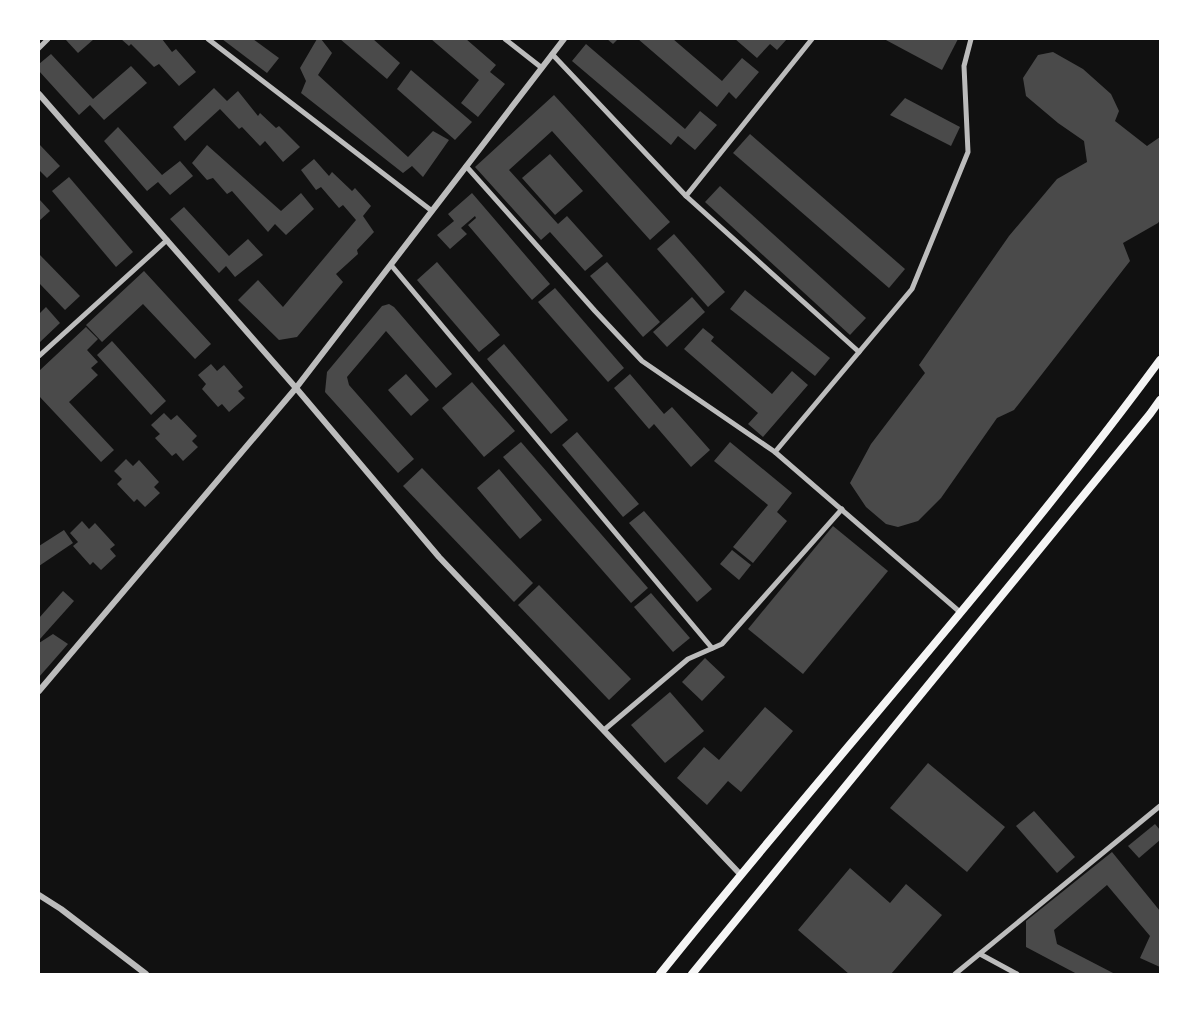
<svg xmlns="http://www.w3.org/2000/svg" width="1199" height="1013" viewBox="0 0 1199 1013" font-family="'Alegreya Sans',sans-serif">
	<rect width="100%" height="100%" fill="#111"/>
	<!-- building -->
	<g fill="#4a4a4a">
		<polygon points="65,39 94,39 78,53"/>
		<polygon points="121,39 162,39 172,52 176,49 196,72 179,86 159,64 154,67 131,44 129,46"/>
		<polygon points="222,39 253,39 279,58 267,73"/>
		<polygon points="317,39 321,39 332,53 318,75 408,157 433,131 449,140 423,177 412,166 403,173 301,93 306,81 300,68"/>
		<polygon points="340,39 373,39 400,63 387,79"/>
		<polygon points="431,39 466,39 496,65 490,72 505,84 478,117 461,103 479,80"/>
		<polygon points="607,39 618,39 613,44"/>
		<polygon points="638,39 673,39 722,81 742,58 759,72 736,99 729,92 717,107"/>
		<polygon points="735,39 787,39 777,50 770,44 757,58"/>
		<polygon points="884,39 958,39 942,70"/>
		<polygon points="586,44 685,129 700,111 717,125 695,150 678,136 671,145 572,61"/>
		<polygon points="1053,52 1083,69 1111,94 1119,111 1115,121 1147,146 1160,137 1160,220 1158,223 1123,243 1130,261 1014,410 997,418 941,498 918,521 898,527 886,524 866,507 850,483 871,444 925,373 919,365 1009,236 1057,179 1087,162 1084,141 1058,123 1026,96 1023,78 1038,55"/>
		<polygon points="51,54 93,99 131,66 147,83 104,120 90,105 79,115 39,71 39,64"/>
		<polygon points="411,70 472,122 455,140 397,89"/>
		<polygon points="214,88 227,101 238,91 258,116 260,113 276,128 279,126 300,147 283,162 265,141 260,146 242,127 239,129 220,109 185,141 173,127"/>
		<polygon points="554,95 670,222 650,240 552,131 509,170 558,224 567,216 603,256 585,271 550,232 541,240 475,167"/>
		<polygon points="905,98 960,127 951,146 890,115"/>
		<polygon points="118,127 162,175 180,161 193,176 170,195 158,182 147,191 104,141"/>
		<polygon points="750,134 905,269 889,288 733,153"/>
		<polygon points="39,144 60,166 47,178 39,170"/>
		<polygon points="207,145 281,211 301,193 314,209 286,235 275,224 268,232 232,191 227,194 213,178 207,180 192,163"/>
		<polygon points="550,154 583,191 555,215 522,178"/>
		<polygon points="314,159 329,176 332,172 352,191 355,188 371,206 363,216 374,232 357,250 358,254 336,274 343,282 297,337 279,340 238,300 258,280 283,307 356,220 343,205 339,208 321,187 316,190 301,170"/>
		<polygon points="69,177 133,252 116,267 52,191"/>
		<polygon points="720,186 866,318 850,335 705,202"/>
		<polygon points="472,193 550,284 532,300 468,225 476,218 475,216 461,228 467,234 450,249 437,235 454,221 448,214"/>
		<polygon points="39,199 50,211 39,221"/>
		<polygon points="184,207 229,256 248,239 263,255 235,277 226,266 219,273 170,219"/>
		<polygon points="674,234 725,292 708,307 657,249"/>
		<polygon points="39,254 80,296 65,310 39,283"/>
		<polygon points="437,262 500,335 479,352 417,280"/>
		<polygon points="607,262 660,322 643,337 590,276"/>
		<polygon points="144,271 211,344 195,359 143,304 102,342 86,325"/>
		<polygon points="555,288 624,368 608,382 538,302"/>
		<polygon points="745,290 830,358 815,376 730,309"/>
		<polygon points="692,297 705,312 667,347 653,332"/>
		<polygon points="389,304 394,307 452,374 436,388 386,331 347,377 349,385 414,459 398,473 325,392 327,372 382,306"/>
		<polygon points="46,307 60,323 39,343 39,314"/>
		<polygon points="86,327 98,339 87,350 98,362 91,368 98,375 69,402 114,450 101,462 39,396 39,371"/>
		<polygon points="703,328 714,337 711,341 772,394 792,371 808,385 763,437 748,424 758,413 684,349"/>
		<polygon points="112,341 166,401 151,415 97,355"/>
		<polygon points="504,344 568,420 551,434 487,359"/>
		<polygon points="211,364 217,371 224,365 243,387 238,391 245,398 229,412 222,404 218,407 202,389 206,384 198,375"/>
		<polygon points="406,374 429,400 411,416 388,390"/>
		<polygon points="630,374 664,414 672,407 710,450 691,467 654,424 649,429 614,388"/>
		<polygon points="472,382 515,431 484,457 442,408"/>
		<polygon points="164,413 171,420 177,415 197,436 192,441 198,447 183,461 176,453 172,456 155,438 160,434 151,425"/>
		<polygon points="577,432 639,504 623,517 562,445"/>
		<polygon points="521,442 648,588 631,603 503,457"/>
		<polygon points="730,442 792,493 777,512 787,521 753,563 733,547 768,505 714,461"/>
		<polygon points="126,459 133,466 139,460 159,482 154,487 160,493 145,507 137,499 134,502 117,484 122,479 114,471"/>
		<polygon points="422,468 533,583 514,602 403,486"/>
		<polygon points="499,469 542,520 520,539 477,488"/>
		<polygon points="644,511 712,589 697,602 629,523"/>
		<polygon points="82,521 89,529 95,523 115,545 110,549 116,556 101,570 93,562 90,565 73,546 78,542 70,533"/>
		<polygon points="833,526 888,571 803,674 748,629"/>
		<polygon points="64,530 73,543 39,566 39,546"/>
		<polygon points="732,550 751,565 739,580 720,564"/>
		<polygon points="539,585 631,679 609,700 518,605"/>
		<polygon points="63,591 74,601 40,639 39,618"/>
		<polygon points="651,593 690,638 673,652 634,607"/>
		<polygon points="53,634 68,644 39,677 39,643"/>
		<polygon points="705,658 725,677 702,701 682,682"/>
		<polygon points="670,692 704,731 665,763 631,725"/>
		<polygon points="765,707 793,731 741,792 728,781 707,805 677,778 704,747 719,760"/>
		<polygon points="928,763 1005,827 967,872 890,808"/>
		<polygon points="1034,811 1075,857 1057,873 1016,826"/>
		<polygon points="1155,824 1160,830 1160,840 1139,858 1128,846"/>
		<polygon points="1112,852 1160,911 1160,967 1140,958 1150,936 1107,885 1054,930 1057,944 1115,974 1077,974 1026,947 1026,921"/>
		<polygon points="850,868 890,903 906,884 942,915 891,974 849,974 798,930"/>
	</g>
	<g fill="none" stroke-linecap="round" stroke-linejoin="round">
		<!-- minor -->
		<g stroke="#bcbcbc" stroke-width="5">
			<polyline points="208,39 432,211"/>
			<polyline points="505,39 542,68"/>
			<polyline points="39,48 48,39"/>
			<polyline points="552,54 686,196 859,352"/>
			<polyline points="466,166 595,311 642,361 775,452 961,613"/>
			<polyline points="686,196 812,39"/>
			<polyline points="391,265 712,648"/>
			<polyline points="39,356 167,240"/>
			<polyline points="775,452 912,289 968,152 964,66 971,39"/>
			<polyline points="604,730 688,659 722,644 842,509"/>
			<polyline points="980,954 1017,974"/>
			<polyline points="955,974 1160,806"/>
		</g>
		<!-- tertiary -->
		<g stroke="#bcbcbc" stroke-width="6">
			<polyline points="39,94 296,388 439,557 740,874"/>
			<polyline points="39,691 296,388 564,39"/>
			<polyline points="39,895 61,909 146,974"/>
		</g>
		<!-- primary -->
		<g stroke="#f5f5f5" stroke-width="8">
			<path d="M 660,974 C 825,768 1003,573 1160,360"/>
			<polyline points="692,974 1150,414 1160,400"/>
		</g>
	</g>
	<!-- border -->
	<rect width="1199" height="1013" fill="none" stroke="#ffffff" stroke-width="80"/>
</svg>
